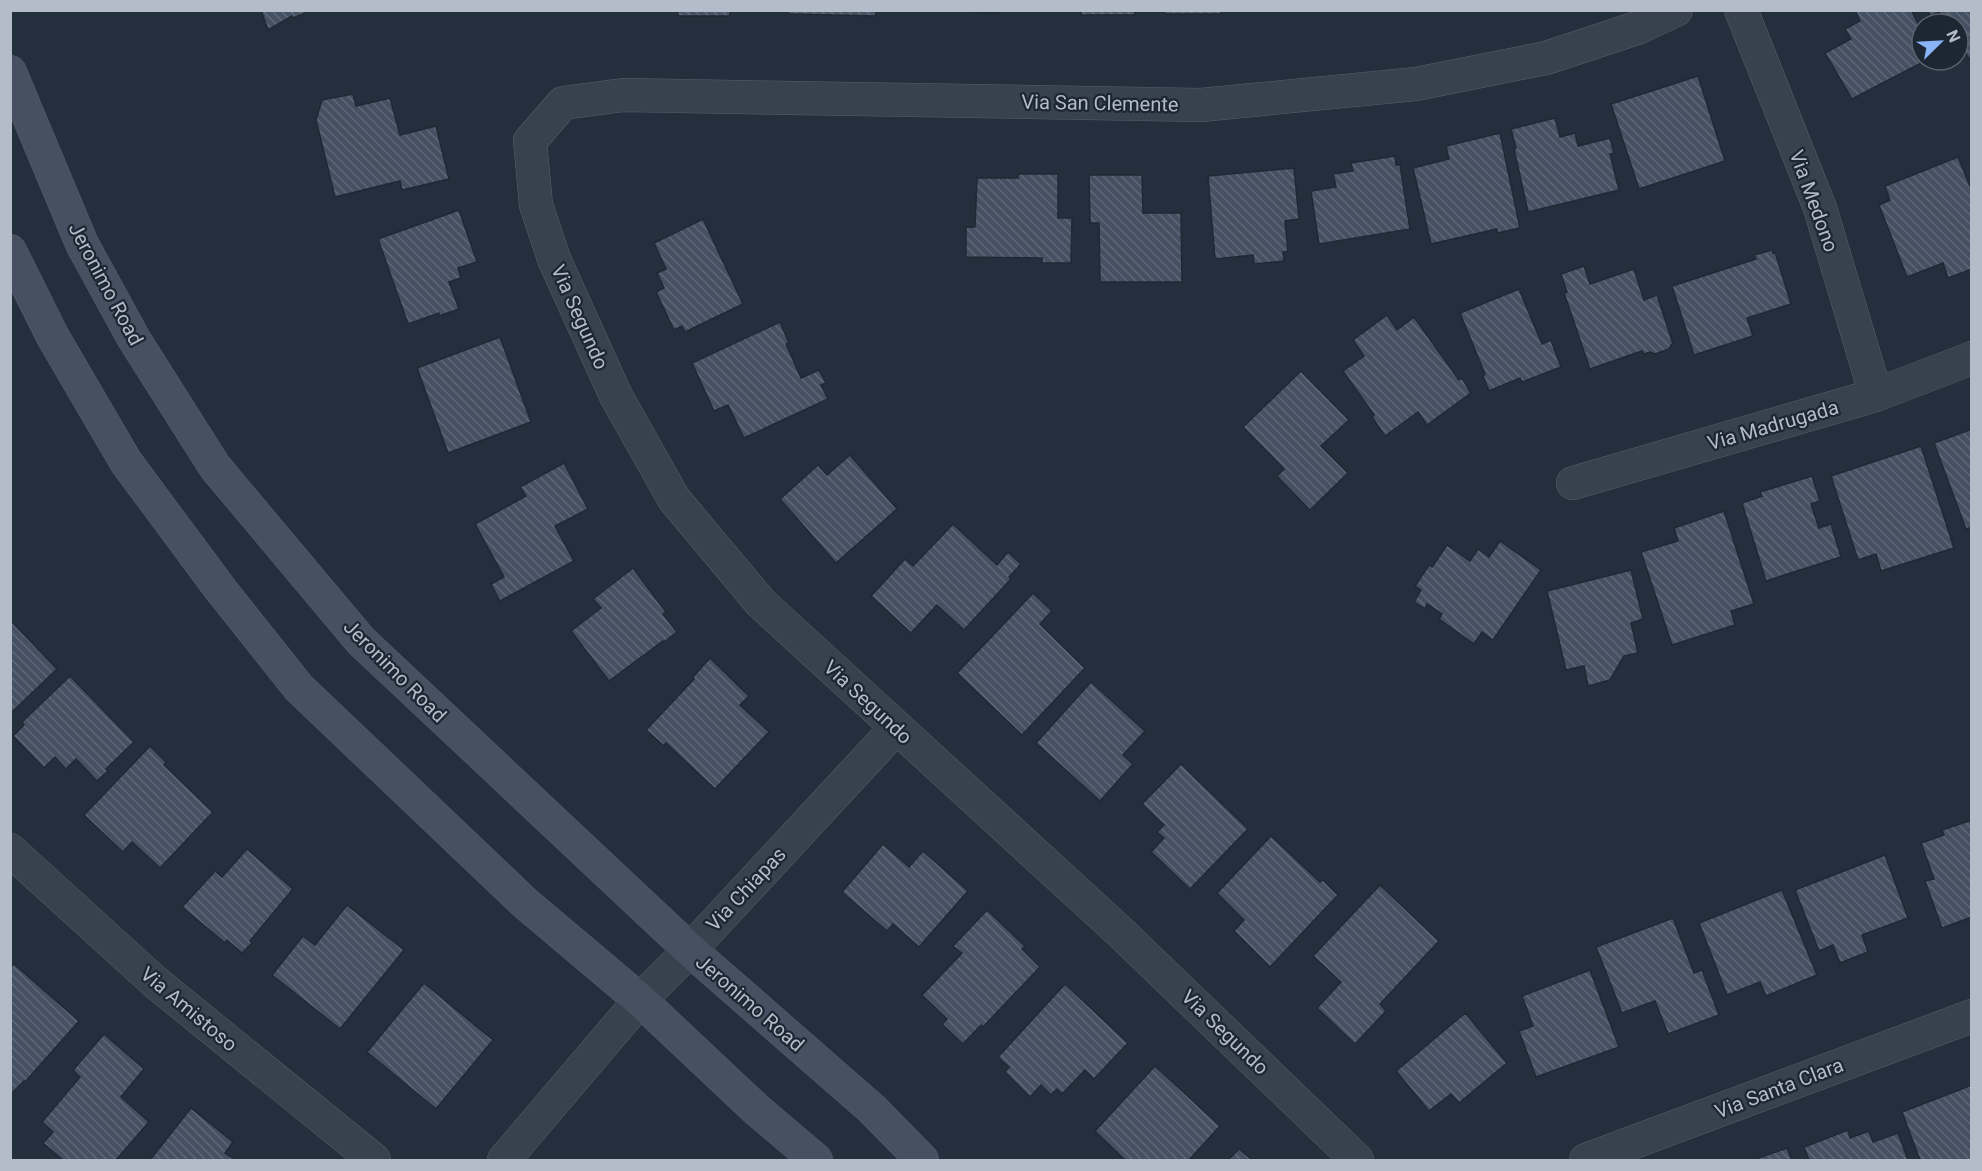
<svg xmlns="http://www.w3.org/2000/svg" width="1982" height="1171" viewBox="0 0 1982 1171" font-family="Roboto,sans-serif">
	<defs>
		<pattern id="building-back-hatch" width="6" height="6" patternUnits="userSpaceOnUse" patternTransform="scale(1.5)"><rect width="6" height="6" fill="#455162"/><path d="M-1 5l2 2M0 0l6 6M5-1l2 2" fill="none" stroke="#5d6877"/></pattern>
	</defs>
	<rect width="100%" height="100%" fill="#242f3e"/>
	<!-- building -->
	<g fill="url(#building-back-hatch)" stroke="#1f2835" stroke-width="1.5">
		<polygon points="261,10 313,10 293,18 292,16 268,30"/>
		<rect x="678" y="10" width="52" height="6"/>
		<polygon points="788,10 876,10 876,16 788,14"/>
		<polygon points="912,10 1003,10 1003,13"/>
		<rect x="1081" y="10" width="54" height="5"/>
		<rect x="1165" y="10" width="56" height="4"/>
		<polygon points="1855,10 1911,10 1922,31 1922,60 1927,60 1852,99 1825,53 1851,39 1845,29 1860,21"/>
		<polygon points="1927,10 1972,10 1972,59 1970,60 1958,42 1958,24 1946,24 1939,12 1931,16"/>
		<polygon points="1698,76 1725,161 1639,189 1611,104"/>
		<polygon points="353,94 356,106 390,98 400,135 436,126 449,179 402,190 400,181 335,197 316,120 322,100"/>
		<polygon points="1555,118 1560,137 1575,133 1578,146 1610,138 1614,153 1610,154 1619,190 1528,212 1514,149 1516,148 1511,129"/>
		<polygon points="1500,133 1520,228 1497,233 1497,229 1431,244 1413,168 1449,159 1446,146"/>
		<polygon points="1395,156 1396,165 1400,165 1410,229 1319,244 1311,191 1336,187 1333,174 1353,171 1351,163"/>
		<polygon points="1958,157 1972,191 1972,269 1948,278 1943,263 1907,277 1879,205 1890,200 1885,186"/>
		<polygon points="1294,168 1299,219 1285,221 1288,251 1283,252 1284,261 1254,264 1253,255 1215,259 1208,176"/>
		<polygon points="1018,174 1058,174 1058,218 1072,218 1071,263 1042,263 1042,258 966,257 966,227 975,227 977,178 1018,178"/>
		<polygon points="1089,175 1142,175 1143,213 1181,213 1182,282 1100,282 1099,223 1090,223"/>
		<polygon points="459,210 477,262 458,268 461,278 449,282 459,309 439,316 439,313 408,324 378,239"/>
		<polygon points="703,219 743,304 685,332 682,326 674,330 656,292 664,288 657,273 666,269 654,243"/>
		<polygon points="1772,250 1773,253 1775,252 1791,304 1747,318 1753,336 1694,355 1672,286 1756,259 1754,255"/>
		<polygon points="1584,266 1590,284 1634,269 1644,300 1657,295 1673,344 1671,345 1669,349 1655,354 1650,352 1644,354 1642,351 1590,369 1564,293 1567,292 1561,274"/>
		<polygon points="1519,289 1542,344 1551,340 1561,367 1522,382 1520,378 1489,391 1483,376 1485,374 1460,313"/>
		<polygon points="1387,315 1397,330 1414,317 1459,380 1462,378 1471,393 1427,425 1418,412 1385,436 1372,417 1374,415 1343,371 1364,356 1353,340"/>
		<polygon points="780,322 789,343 786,344 801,378 819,370 826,383 821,385 828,399 744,438 728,405 714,411 692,363"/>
		<polygon points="500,337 531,422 448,453 417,368"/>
		<polygon points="1301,371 1349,420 1321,446 1348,473 1310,510 1277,476 1284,469 1243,427"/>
		<polygon points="1972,429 1972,527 1966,529 1934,443"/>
		<polygon points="1921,446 1954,548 1881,571 1876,554 1858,560 1831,476"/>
		<polygon points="850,455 897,509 836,563 780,499 818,465 827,475"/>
		<polygon points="564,463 588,509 555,526 574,561 500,601 491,584 504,577 475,524 526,496 520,487"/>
		<polygon points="1812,476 1820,501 1811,504 1819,528 1831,524 1841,557 1766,581 1742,503 1762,496 1760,492"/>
		<polygon points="1724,511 1754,604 1731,611 1735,625 1672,645 1641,552 1678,541 1674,528"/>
		<polygon points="953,524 997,565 1008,552 1021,564 1009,577 1011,579 964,630 937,605 911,633 871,596 905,559 913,566"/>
		<polygon points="1500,541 1541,570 1493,640 1482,632 1474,644 1439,619 1442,614 1427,604 1425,609 1414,602 1421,590 1415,586 1429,565 1432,567 1447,545 1470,561 1478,549 1489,557"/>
		<polygon points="633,568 666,612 663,614 677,632 664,642 663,641 609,681 571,631 601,608 593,599"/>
		<polygon points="1631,570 1643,619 1631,623 1638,653 1624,656 1610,680 1588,686 1584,666 1566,670 1547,591"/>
		<polygon points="1033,593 1052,611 1040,624 1085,668 1022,735 957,673"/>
		<polygon points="10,620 57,669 10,714"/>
		<polygon points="710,658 749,696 740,705 769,732 715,789 666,743 664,746 646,730 694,679 693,677"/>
		<polygon points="70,676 134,742 106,769 108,771 97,781 76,759 66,769 55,757 44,768 13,736 24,725 22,722"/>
		<polygon points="1091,682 1145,731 1123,755 1133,764 1100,801 1036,743"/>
		<polygon points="150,746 166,762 164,765 213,812 160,868 132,842 123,852 84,815"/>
		<polygon points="1181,764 1248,829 1190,889 1151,852 1164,838 1157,832 1164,825 1142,804"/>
		<polygon points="1972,820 1972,917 1942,928 1925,881 1934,879 1921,843 1944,835 1942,830"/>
		<polygon points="1271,836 1320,882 1323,880 1338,895 1270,967 1234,931 1244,920 1217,893"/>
		<polygon points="883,844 909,867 923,851 968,891 919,947 893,924 887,931 842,892"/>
		<polygon points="247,849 293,889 250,941 252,943 242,953 227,940 225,943 182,907 215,871 222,877"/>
		<polygon points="1885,855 1908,918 1862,935 1868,952 1840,963 1833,945 1819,951 1795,890"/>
		<polygon points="1380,885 1439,941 1380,1004 1386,1011 1355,1044 1317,1008 1341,982 1313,956"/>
		<polygon points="1782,890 1817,975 1766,996 1760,982 1727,995 1699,923"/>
		<polygon points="347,905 404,950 340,1029 272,975 303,936 315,945"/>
		<polygon points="987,910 1025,946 1022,949 1040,967 983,1027 981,1025 963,1044 942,1024 947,1019 922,995 962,953 953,946"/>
		<polygon points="1673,918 1694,973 1702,970 1719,1015 1668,1034 1655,1001 1622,1013 1596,947"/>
		<polygon points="14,964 79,1021 25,1082 24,1081 10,1095 10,968"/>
		<polygon points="1590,970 1619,1047 1536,1077 1519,1031 1533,1026 1522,996"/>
		<polygon points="424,983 493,1040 436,1109 367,1052"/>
		<polygon points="1065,984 1128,1043 1094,1079 1085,1070 1062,1094 1057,1089 1051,1095 1041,1085 1030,1097 1005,1072 1009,1067 998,1057"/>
		<polygon points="1465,1013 1507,1063 1459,1103 1451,1094 1429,1111 1396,1071"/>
		<polygon points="104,1034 144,1069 121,1097 149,1122 116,1160 63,1160 43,1143 53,1132 42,1122 80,1077 73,1070"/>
		<polygon points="1155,1066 1220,1126 1189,1160 1125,1160 1095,1131"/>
		<polygon points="1972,1085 1972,1160 1920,1160 1902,1112"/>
		<polygon points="191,1108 233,1142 225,1153 235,1160 150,1160"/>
		<polygon points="1848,1130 1850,1138 1869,1131 1873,1142 1898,1133 1908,1160 1809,1160 1804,1147"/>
		<polygon points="1787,1148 1792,1160 1753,1160"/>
		<polygon points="1239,1149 1252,1160 1228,1160"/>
	</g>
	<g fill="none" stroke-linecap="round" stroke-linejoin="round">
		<defs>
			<g id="street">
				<polyline points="1741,10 1820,208 1876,395"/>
				<polyline points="1573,483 1876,395 1972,358"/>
				<polyline points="10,850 155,982 374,1160"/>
				<polyline points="504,1160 640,1000 690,950 896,728"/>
				<polyline points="1357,1160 1118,930 761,603 674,499 616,396 554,259 536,205 530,141 563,103 623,95 1201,105 1416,84 1546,58 1640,27 1676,10"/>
				<polyline points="1586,1160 1972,1016"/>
			</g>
			<g id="secondary">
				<polyline points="10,72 82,244 134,339 215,467 361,641 690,950 872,1109 922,1160"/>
				<polyline points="10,251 53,337 126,462 221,590 299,688 525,903 640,1000 757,1110 816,1160"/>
			</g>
		</defs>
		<!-- street casing -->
		<use href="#street" stroke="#565f6c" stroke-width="34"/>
		<!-- secondary casing -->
		<use href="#secondary" stroke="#565f6c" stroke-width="34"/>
		<!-- street -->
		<use href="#street" stroke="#38414e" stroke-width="33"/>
		<!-- secondary -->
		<use href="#secondary" stroke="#465061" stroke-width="33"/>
	</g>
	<g text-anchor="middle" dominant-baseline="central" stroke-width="4.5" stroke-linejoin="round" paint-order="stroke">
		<!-- street labels -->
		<g font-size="20" fill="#b4bcc9" stroke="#1d2633">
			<text transform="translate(1100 103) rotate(1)">Via San Clemente</text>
			<text transform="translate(1814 201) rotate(70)">Via Medono</text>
			<text transform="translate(106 284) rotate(62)">Jeronimo Road</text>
			<text transform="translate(580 317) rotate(66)">Via Segundo</text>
			<text transform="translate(1773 425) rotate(-16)">Via Madrugada</text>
			<text transform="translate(395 671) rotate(45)">Jeronimo Road</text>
			<text transform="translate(868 702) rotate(43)">Via Segundo</text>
			<text transform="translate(746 889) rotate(-47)">Via Chiapas</text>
			<text transform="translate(750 1003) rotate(41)">Jeronimo Road</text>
			<text transform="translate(189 1009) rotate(40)">Via Amistoso</text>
			<text transform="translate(1225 1032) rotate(44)">Via Segundo</text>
			<text transform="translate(1779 1088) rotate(-21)">Via Santa Clara</text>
		</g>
	</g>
	<!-- border -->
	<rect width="1982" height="1171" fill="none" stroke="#b4bcc9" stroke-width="24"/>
	<!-- north arrow -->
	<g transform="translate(1940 42) rotate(66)"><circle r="28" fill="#1d2633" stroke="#59626f" stroke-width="1.5"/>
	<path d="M0-4.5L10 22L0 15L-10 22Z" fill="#8ab4f8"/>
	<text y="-9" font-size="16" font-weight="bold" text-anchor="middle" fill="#b4bcc9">N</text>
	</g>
</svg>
